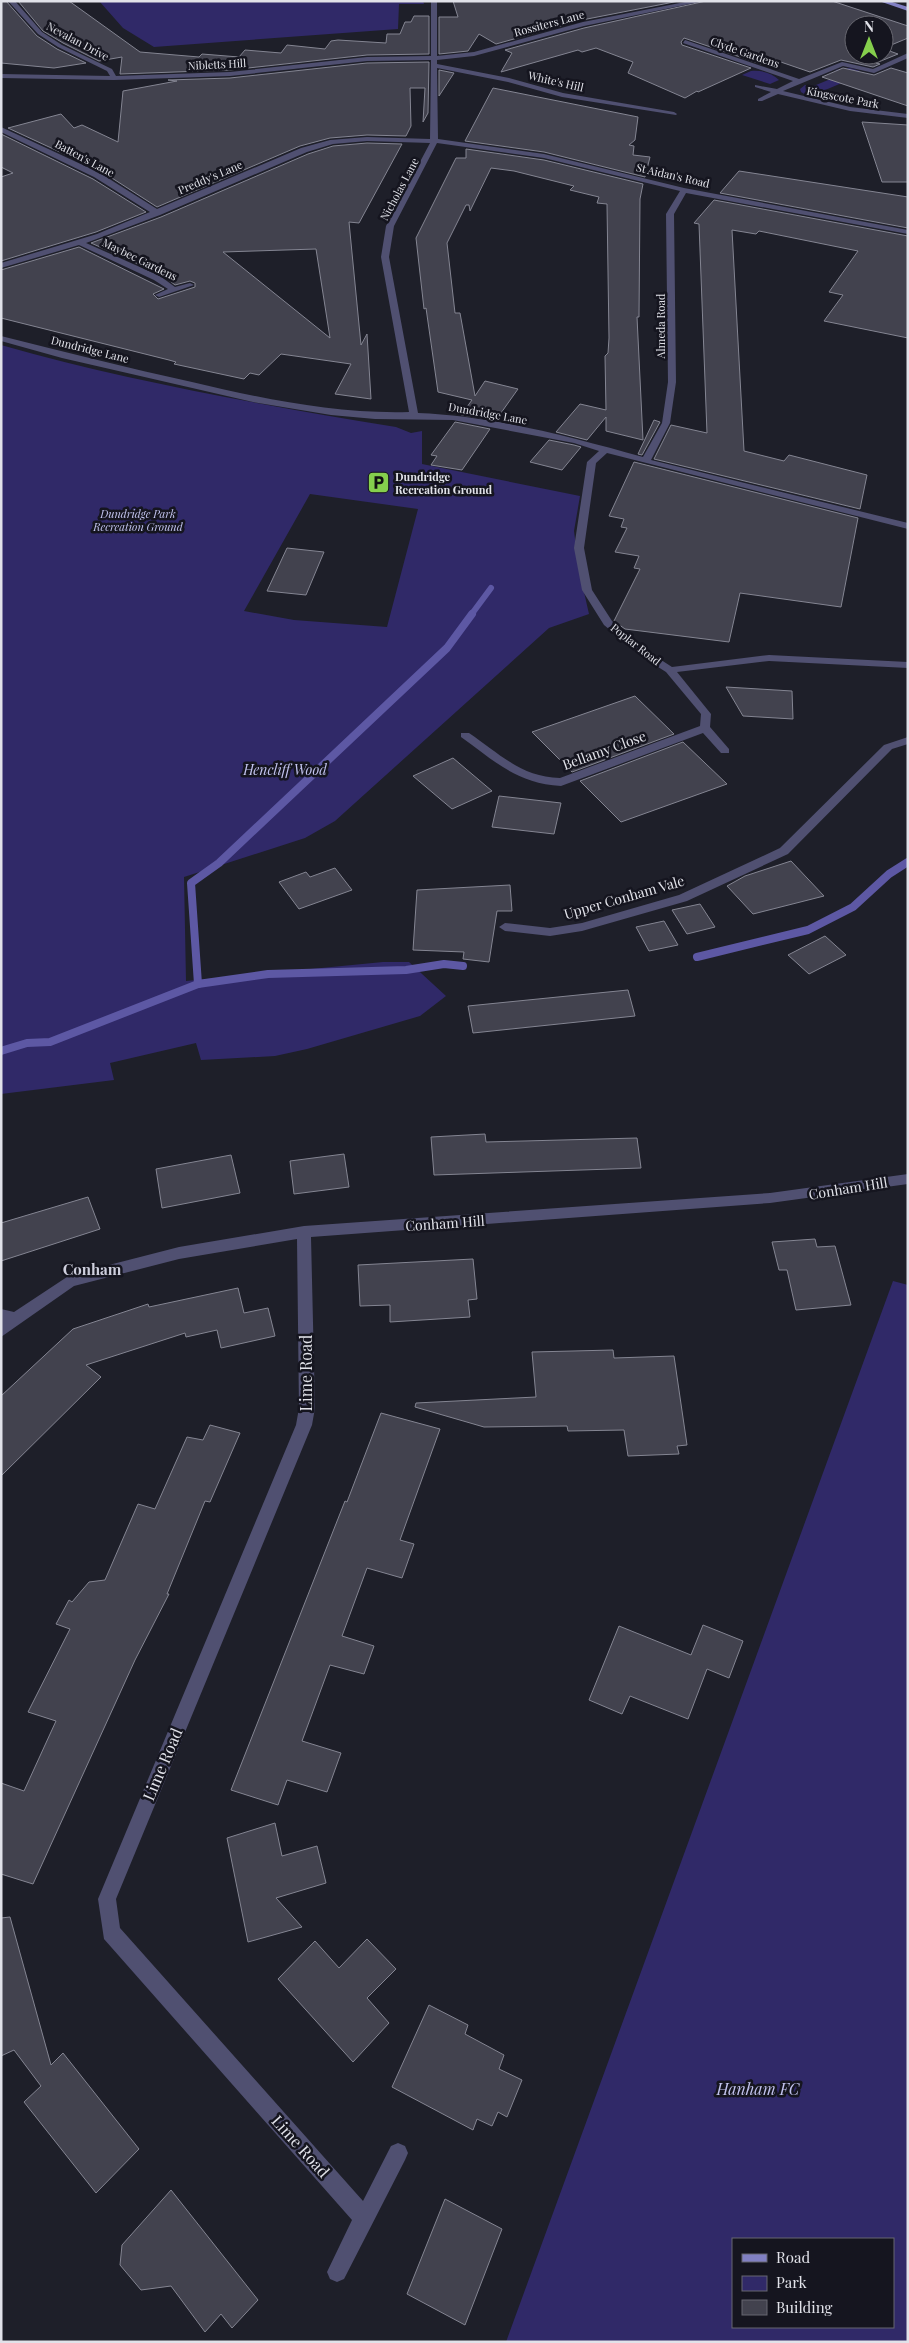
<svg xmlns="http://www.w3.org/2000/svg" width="909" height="2343" viewBox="0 0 909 2343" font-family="'Playfair Display',serif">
	<rect width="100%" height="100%" fill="#1e1f29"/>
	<!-- green -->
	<g fill="#302968" fill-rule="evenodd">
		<polygon points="423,1 424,4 399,4 398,29 154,47 123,28 100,2"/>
		<polygon points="850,68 860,71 856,75 858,76 809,97 801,92 800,89 805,85 811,87 843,74 835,70"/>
		<path d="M 751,71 C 762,70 772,73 779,80 L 770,84 L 742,75 Z"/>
		<path d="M 1,345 C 131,382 264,405 396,427 L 411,433 L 422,431 L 422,464 L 580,496 L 574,531 L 579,570 L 589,614 L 549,628 L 335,821 L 305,838 L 184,877 L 186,981 L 383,962 L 409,962 L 446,996 L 420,1016 L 307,1049 L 275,1056 L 201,1060 L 196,1043 L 110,1063 L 114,1080 L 1,1094 ZM 310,494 L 418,509 L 387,627 L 294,620 L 244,611 Z"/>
		<path d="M 893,1281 L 908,1285 L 908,2342 L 506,2342 ZM 733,2239 L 893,2239 L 893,2327 L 733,2327 Z"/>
	</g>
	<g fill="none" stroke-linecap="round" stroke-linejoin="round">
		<!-- stream-far1 -->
		<polyline stroke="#5d58a4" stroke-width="6" points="471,615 491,588"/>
		<!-- stream -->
		<g stroke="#5d58a4" stroke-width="8">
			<polyline points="697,957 808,930 853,907 889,874 908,862"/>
			<polyline points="198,984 191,883 219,863 447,648 472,614"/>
			<polyline points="1,1051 27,1043 50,1042 198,984 268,974 406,970 444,964 463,966"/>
		</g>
	</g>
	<!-- building -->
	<g fill="#42424e" stroke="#848592" fill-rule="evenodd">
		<polygon points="1,1 6,1 37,36 57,49 86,63 54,68 1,63"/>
		<polygon points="18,1 69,1 140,52 199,57 202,54 239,57 245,50 281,53 287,45 325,49 331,41 338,40 386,43 387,34 400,34 405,22 411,22 414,16 429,16 429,54 367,55 230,70 120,74 122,57 99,61 63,43 43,31"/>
		<polygon points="453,1 679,1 582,20 496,44 479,34 468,51 439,54 439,17 458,17"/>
		<polygon points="706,1 832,1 908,26 908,38 884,48 884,25 854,25 854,55 884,55 884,49 898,54 876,63 880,64 873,67 841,60 810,72 772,59 761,64 684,38 681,42 682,45 751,68 698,92 697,91 685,98 628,73 633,62 596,48 582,52 578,50 501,72 512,53 505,50 584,28"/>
		<polygon points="429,62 428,113 423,122 425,88 410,88 411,126 406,136 367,135 330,138 300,146 157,207 101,171 8,128 61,114 74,128 82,125 118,142 123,91 177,81 168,80 230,78 367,63"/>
		<polygon points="843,68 874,75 891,68 908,73 908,106 822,77"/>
		<polygon points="439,70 454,73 439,96"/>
		<polygon points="493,88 638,117 635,140 629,145 634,146 633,155 650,157 645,177 544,152 465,141"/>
		<polygon points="862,122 908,125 908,182 882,182"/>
		<polygon points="1,134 93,179 146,212 96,232 1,261 1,177 13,173 1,167"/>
		<path d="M 367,143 L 402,144 L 359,223 L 349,222 L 361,345 L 367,334 L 371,399 L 335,394 L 351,364 L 281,354 L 259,375 L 250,373 L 244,379 L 174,364 L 176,362 L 169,360 L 1,318 L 1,270 L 79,247 L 164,289 L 153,294 L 158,299 L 195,287 L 195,283 L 190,281 L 175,285 L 161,274 L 91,243 L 161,217 L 308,154 L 333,146 ZM 316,249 L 330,338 L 223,252 Z"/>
		<polygon points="466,149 544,160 643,184 640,199 639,317 637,317 643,440 606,431 606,417 587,440 556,432 580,404 606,410 605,356 608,353 609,338 607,204 597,203 599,197 570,190 574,186 514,171 491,168 470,211 469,205 466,205 447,243 455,313 460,313 475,396 485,381 518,389 496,420 461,415 472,400 438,392 426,308 424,309 416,238 456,158 466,158"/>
		<polygon points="739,171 908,197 908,228 720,193"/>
		<polygon points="714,200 908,236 908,338 824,321 843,295 829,292 858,251 759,231 756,234 732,230 744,451 784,461 789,455 867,475 860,509 654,459 671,425 707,433 699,224 694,223"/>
		<polygon points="654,420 660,422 642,455 638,454"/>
		<polygon points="455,422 490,429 462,470 431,465 437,456 431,455"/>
		<polygon points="549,440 574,445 581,447 562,470 530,462"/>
		<polygon points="634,462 858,518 841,607 740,593 729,642 625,629 614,621 640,569 634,568 639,556 615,552 627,528 621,527 624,519 609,516"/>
		<polygon points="287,548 324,552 306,595 267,591"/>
		<polygon points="726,687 792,691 793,719 743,716"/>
		<polygon points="635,696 674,734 572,772 532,732"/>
		<polygon points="683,742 727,784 621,822 580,781"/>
		<polygon points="453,758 492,791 452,809 413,776"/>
		<polygon points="499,796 561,803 554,834 492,827"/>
		<polygon points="791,861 824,896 753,914 727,886 745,876"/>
		<polygon points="335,868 352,890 299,909 279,882 306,872 310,877"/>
		<polygon points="510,885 512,911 497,911 489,962 463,959 464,952 413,950 417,890"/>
		<polygon points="700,904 715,927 687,934 672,910"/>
		<polygon points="664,921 678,945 649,951 636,927"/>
		<polygon points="825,936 846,955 809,974 788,955"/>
		<polygon points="628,990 635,1016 473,1033 468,1006"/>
		<polygon points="485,1134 486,1142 637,1138 641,1168 434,1175 431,1137"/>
		<polygon points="344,1154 349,1187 294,1194 290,1161"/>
		<polygon points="231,1155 240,1193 162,1208 156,1169"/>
		<polygon points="88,1197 100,1229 1,1261 1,1223"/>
		<polygon points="815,1239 817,1247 835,1246 851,1305 796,1310 787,1270 779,1270 772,1242"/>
		<polygon points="473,1259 477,1299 468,1300 470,1317 390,1322 390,1305 360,1306 358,1265"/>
		<polygon points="238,1288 244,1313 268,1308 275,1336 221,1348 217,1330 186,1337 185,1333 86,1365 101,1377 1,1476 1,1396 73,1329 148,1304 149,1307"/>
		<polygon points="613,1350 614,1358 674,1356 687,1445 677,1446 679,1454 628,1456 624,1430 568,1431 567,1426 484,1427 415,1407 416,1403 536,1397 532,1352"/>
		<polygon points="381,1413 440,1429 400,1540 414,1544 402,1578 367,1568 342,1636 374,1646 364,1674 330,1665 302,1741 341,1753 327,1792 287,1780 278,1805 231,1790 345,1501 347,1502"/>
		<polygon points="210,1425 240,1433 210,1502 205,1501 167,1594 169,1594 135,1660 33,1884 1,1874 1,1783 24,1791 56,1721 28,1712 70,1629 56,1624 69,1600 72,1602 89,1582 105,1580 138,1504 155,1509 187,1437 203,1440"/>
		<polygon points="703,1625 743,1641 729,1678 707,1669 688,1719 630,1696 622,1714 589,1700 619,1626 691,1655"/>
		<polygon points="275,1823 282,1856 317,1846 326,1883 276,1898 302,1927 248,1942 227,1838"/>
		<polygon points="10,1917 51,2065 63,2053 139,2149 96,2193 24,2102 41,2086 14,2050 1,2056 1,1918"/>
		<polygon points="367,1939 396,1969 367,1998 389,2023 353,2062 278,1979 315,1941 339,1968"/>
		<polygon points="429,2005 468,2025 465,2034 504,2055 499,2069 522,2080 507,2117 498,2112 492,2126 477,2119 473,2130 392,2087"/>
		<polygon points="171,2190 258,2300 232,2328 221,2314 205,2332 171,2286 141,2290 120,2265 122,2245"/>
		<polygon points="445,2199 502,2229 465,2325 407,2294"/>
	</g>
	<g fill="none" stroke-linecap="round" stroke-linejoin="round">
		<!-- minor -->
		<g fill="#505071" fill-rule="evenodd">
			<path d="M 8,1 L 15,1 L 42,32 L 62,45 L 112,69 L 116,76 L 230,72 L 367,57 L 431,56 L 431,1 L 437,1 L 437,56 L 474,52 L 583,22 L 690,1 L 704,1 L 584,26 L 474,56 L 437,60 L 437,64 L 509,78 L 563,93 L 674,112 L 677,114 L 676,115 L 562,97 L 508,82 L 437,68 L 438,139 L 544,154 L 684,188 L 908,230 L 908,234 L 686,193 L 674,214 L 676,382 L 670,423 L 651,460 L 908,523 L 908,529 L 607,453 L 596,463 L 584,548 L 592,590 L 612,621 L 655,656 L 672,667 L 769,655 L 908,662 L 908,668 L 769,661 L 677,672 L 711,714 L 710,727 L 729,749 L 729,753 L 721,753 L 703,733 L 561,786 C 516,783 496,762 461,737 L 461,733 L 469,733 C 500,754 521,777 560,778 L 700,726 L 701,714 L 666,672 L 647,660 L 604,625 L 582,590 L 574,548 L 587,462 L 599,451 L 574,443 L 453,420 L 375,419 L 331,415 L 253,402 L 62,358 L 1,341 L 1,336 C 65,352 128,368 192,382 C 264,399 335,414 409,412 L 381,257 L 386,226 L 430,143 L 367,141 L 333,144 L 307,152 L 160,215 L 86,243 L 160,276 L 175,287 L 190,283 L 194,285 L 159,297 L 155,295 L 168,289 L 154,280 L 79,245 L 1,268 L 1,263 L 97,234 L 150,212 L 94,177 L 1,132 L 1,127 L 100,173 L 157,209 L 301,148 L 330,140 L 367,137 L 430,139 L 431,60 L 367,61 L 230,76 L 114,80 L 1,78 L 1,74 L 110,76 L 107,71 L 58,47 L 38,34 ZM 437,143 L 544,158 L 680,191 L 666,214 L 668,382 L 662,423 L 643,457 C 570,437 494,416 418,413 L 389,257 L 394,226 Z"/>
			<polygon points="685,40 799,79 842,62 873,69 908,53 908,58 874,73 843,66 783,91 850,107 908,114 908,118 850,111 778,94 762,101 758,101 758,99 771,92 755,87 755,85 777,89 793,81 683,43"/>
			<polygon points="908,737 908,744 892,749 788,854 687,901 582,931 550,936 505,931 499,927 505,923 550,928 582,923 679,895 780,848 884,745"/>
			<polygon points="908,1174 908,1184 770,1203 311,1237 315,1408 312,1425 116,1899 120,1928 363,2201 391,2146 398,2143 405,2146 408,2153 405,2160 344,2279 337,2282 330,2279 327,2272 352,2220 104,1939 98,1899 296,1425 299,1408 297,1239 179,1259 74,1286 1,1337 1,1309 14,1312 70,1275 179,1247 304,1226 770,1193"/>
		</g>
		<!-- primary -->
		<polygon fill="#8180c3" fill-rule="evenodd" points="879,1 889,1 908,7 908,11"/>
	</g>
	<!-- icons -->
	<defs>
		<symbol id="parking-square" viewBox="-11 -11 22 22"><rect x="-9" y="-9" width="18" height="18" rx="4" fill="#85cf4d" stroke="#15151f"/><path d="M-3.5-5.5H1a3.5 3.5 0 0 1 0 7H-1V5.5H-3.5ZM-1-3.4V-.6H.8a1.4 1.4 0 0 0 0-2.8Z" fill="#111"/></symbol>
	</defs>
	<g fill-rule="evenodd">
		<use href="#parking-square" x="366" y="470" width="25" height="25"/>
	</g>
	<g text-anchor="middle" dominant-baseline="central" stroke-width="5" stroke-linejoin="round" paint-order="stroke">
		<!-- far-street labels -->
		<g font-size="11" fill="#e1e2e9" stroke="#15151f">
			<text transform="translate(549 23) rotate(-15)">Rossiters Lane</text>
			<text transform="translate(78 41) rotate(28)">Nevalan Drive</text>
			<text transform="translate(745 52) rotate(19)">Clyde Gardens</text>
			<text transform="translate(217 64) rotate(-3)">Nibletts Hill</text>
			<text transform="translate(556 81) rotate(13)">White's Hill</text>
			<text transform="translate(843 97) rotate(11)">Kingscote Park</text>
			<text transform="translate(85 158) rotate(28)">Batten's Lane</text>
			<text transform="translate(673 175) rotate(13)">St Aidan's Road</text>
			<text transform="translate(210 177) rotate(-23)">Preddy's Lane</text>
			<text transform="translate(399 189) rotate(-62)">Nicholas Lane</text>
			<text transform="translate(140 259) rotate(26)">Maybec Gardens</text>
			<text transform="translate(660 326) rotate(-90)">Almeda Road</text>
			<text transform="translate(90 349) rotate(14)">Dundridge Lane</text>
			<text transform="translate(488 413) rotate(10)">Dundridge Lane</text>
			<text transform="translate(636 644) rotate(38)">Poplar Road</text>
		</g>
		<!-- far-poi labels -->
		<g font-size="11" font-weight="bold" fill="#e1e2e9" stroke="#15151f" text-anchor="start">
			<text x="395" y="476">Dundridge<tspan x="395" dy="13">Recreation Ground</tspan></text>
		</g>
		<!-- far-park labels -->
		<g font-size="11" font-style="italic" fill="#c2c3ee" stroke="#15151f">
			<text x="138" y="513">Dundridge Park<tspan x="138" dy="13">Recreation Ground</tspan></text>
		</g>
		<!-- street labels -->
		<g font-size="14" fill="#e1e2e9" stroke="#15151f">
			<text transform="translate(604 750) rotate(-20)">Bellamy Close</text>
			<text transform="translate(624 897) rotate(-16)">Upper Conham Vale</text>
			<text transform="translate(848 1188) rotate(-9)">Conham Hill</text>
			<text transform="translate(445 1223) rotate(-4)">Conham Hill</text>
		</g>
		<!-- park labels -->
		<g font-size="14" font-style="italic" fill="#c2c3ee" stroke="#15151f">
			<text x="285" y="769">Hencliff Wood</text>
		</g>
		<!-- neighbourhood labels -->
		<g font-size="15" font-weight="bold" fill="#cecfdd" stroke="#15151f">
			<text x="92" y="1269">Conham</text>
		</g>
		<!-- near-street labels -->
		<g font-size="16" fill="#e1e2e9" stroke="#15151f">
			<text transform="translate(305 1373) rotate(-90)">Lime Road</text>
			<text transform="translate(162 1764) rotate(-67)">Lime Road</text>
			<text transform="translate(301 2146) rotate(48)">Lime Road</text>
		</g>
		<!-- near-park labels -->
		<g font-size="16" font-style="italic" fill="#c2c3ee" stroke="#15151f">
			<text x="758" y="2088">Hanham FC</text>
		</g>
	</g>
	<!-- border -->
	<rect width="909" height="2343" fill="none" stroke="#e1e2e9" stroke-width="5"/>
	<!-- legend -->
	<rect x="732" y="2238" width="162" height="90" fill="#15151f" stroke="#676770"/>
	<rect x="742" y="2254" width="25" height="8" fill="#8180c3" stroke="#676770"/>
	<text x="776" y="2263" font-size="15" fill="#e1e2e9">Road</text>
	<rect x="742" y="2276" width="25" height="15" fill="#302968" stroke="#676770"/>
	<text x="776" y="2288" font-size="15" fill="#e1e2e9">Park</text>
	<rect x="742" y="2300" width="25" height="15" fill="#42424e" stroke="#676770"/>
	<text x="776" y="2313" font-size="15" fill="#e1e2e9">Building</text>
	<!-- north arrow -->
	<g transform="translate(869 40)"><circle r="24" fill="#15151f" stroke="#676770"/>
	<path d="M0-4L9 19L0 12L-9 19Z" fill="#85cf4d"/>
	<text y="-8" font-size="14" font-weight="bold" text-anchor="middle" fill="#e1e2e9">N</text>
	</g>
</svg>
